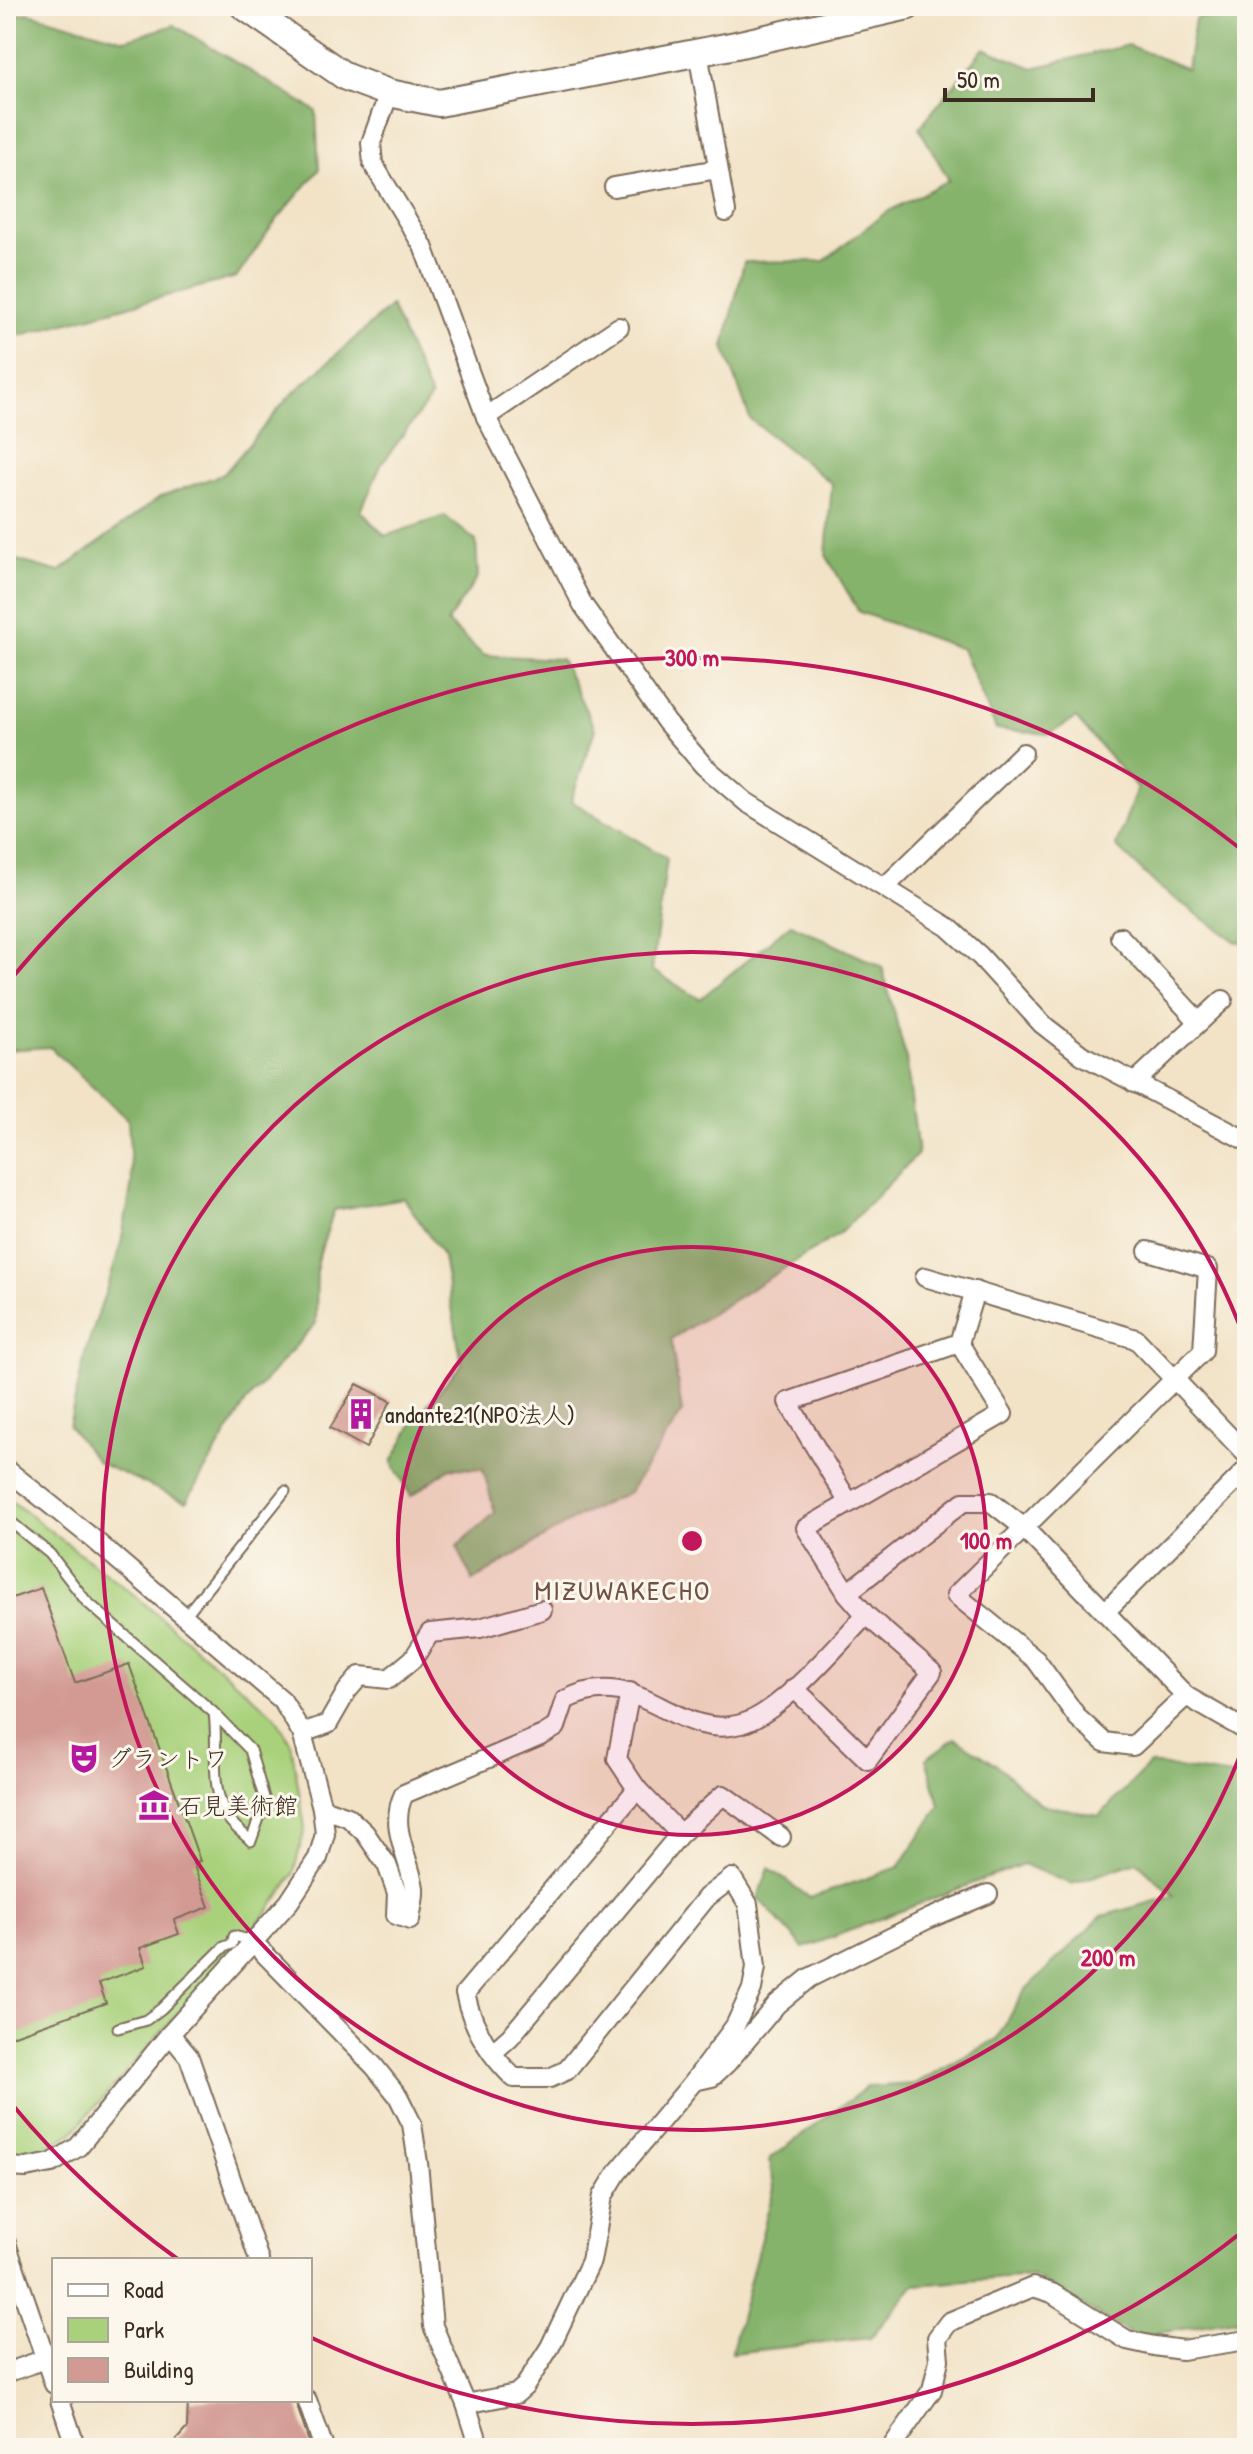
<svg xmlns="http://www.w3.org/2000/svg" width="1253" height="2454" viewBox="0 0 1253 2454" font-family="'Patrick Hand','Klee One',sans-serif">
	<rect width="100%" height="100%" fill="#fbf7ec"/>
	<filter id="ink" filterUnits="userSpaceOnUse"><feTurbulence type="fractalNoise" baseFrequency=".0125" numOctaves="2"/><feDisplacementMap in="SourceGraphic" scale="16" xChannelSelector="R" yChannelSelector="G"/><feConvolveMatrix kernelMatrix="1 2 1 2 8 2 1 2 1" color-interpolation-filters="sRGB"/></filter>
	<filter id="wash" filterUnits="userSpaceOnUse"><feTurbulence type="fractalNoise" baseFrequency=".006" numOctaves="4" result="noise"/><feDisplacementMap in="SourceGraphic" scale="32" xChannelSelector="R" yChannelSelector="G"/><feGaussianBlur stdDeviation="1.8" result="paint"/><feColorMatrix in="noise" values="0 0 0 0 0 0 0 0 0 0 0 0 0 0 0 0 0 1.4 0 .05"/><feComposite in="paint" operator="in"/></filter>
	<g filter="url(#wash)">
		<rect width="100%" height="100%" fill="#f2e3c7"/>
		<!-- green -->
		<polygon fill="#a9d17c" stroke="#727e4d" stroke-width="2" points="6,1497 133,1594 275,1716 291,1743 305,1828 293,1875 270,1909 73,2132 40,2151 18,2153 6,2147"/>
		<!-- forest -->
		<g fill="#86b36c" stroke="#606e45" stroke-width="2">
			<polygon points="1247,6 1247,945 1235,941 1159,887 1116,846 1137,788 1076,718 1049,734 996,729 962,649 859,612 826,555 832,484 750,419 724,347 744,262 824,261 885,213 949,180 919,128 984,48 1033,68 1128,45 1187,69 1195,19"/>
			<polygon points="29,13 125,40 174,25 316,111 319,170 274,223 237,277 6,339 6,16"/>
			<polygon points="391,306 431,397 381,465 361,511 385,536 445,516 476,541 478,577 447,622 483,655 561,659 595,729 571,801 667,858 652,970 700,999 791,924 882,967 906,1058 918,1154 839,1234 671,1339 682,1413 629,1492 579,1516 473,1581 457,1546 495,1513 483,1469 450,1468 411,1496 392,1462 415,1419 462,1364 443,1257 404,1198 334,1210 317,1262 316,1323 246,1402 186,1502 97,1462 69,1426 86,1350 120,1249 132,1183 128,1120 50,1047 6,1050 6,557 59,572 160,497 224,474 288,398"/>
			<polygon points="955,1738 997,1765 1040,1804 1099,1816 1150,1764 1247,1778 1247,2318 1136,2337 1032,2276 915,2285 870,2338 731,2353 774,2188 770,2159 867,2087 914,2084 997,2039 1025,1990 1102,1916 1174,1896 1137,1862 1071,1884 1023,1864 804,1948 758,1898 769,1868 810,1898 899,1867 940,1806 926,1759"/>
		</g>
		<g id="blocks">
			<!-- building -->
			<g fill="#d29a93">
				<polygon points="357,1384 391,1401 366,1448 330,1428"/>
				<polygon points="41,1588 75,1683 129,1664 200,1861 193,1863 209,1907 174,1920 179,1934 140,1948 146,1966 99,1983 106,2003 6,2038 6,1600"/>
				<polygon points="188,2400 295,2400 311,2448 169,2448 187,2428"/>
			</g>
		</g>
	</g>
	<g filter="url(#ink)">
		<use href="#blocks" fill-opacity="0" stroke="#7b6b59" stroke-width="2"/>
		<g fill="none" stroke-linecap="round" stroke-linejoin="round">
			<defs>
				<g id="lane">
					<path d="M 6,1518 L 50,1554 L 86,1601 L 214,1713 L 250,1750 L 265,1801 L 251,1841 C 244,1834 233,1826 228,1818 C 208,1785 219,1749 214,1713"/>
					<polyline points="185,1616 285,1491"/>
					<polyline points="118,2028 146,2020 161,2009 224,1947 232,1944 234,1936 252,1941"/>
				</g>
				<g id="street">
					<polyline points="698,52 726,212"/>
					<polyline points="389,93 371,143 373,164 423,246 486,417 583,605 667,723 704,766 746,802 948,927 980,956 1042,1024 1082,1055 1247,1141"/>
					<polyline points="614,187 718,169"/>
					<polyline points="486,417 619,327"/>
					<polyline points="885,887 1023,753"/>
					<polyline points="1120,937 1199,1022"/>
					<polyline points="1134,1083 1223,1000"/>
					<polyline points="1148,1251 1208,1269 1203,1351 956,1595 1036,1660 1078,1718 1104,1742 1133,1746 1186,1696"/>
					<polyline points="925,1277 1136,1339 1247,1455"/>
					<polyline points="6,1469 91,1537 282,1700 302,1733 322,1808 325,1834 318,1858 289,1902 170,2034 78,2147 52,2163 26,2168 7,2167 6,2172"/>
					<polyline points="849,1503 788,1402 959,1343 975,1291"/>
					<polyline points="847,1593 963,1502 991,1502 1023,1527 1186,1696 1247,1731"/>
					<polyline points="1105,1612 1247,1469"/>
					<polyline points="794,1688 868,1760 932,1672 866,1615 847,1593 806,1528 1003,1414 959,1343"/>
					<polyline points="630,1692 617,1759 637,1789 680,1834"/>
					<polyline points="302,1733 328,1724 347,1691 360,1676 389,1679 413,1659 430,1633 480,1628 542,1610"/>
					<path d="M 322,1808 L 348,1817 L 365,1833 L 387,1865 L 397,1893 L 396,1915 L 410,1920 C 411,1910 415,1898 414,1888 C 409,1855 388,1827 404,1794 L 543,1735 L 556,1727 L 565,1700 C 639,1662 674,1742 741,1724 C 781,1713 836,1646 866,1615"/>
					<polyline points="252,1941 374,2066 398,2096 412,2124 418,2163 433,2326 466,2404 480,2448"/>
					<polyline points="170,2034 189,2057 259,2260"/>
					<polyline points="492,2053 510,2037 680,1834 723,1795 781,1837"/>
					<polyline points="694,2081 712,2077 727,2063 777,2004 809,1978 928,1919 988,1894"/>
					<polyline points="6,2243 54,2384"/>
					<polyline points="6,2373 45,2359"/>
					<polyline points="60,2400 76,2448"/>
					<polyline points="307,2400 324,2448"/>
					<path d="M 466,2404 L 516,2394 L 525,2386 L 550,2347 L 591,2261 L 603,2196 L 617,2173 L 694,2081 L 735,2026 L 752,1989 L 756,1967 L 748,1904 L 732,1878 L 707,1897 L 567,2070 L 550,2078 L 514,2078 C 490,2055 472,2026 465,1993 L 637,1789"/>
					<polyline points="891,2448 932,2390 939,2360 937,2338 949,2322 1033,2287 1052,2293 1127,2340 1154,2346 1182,2350 1247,2340"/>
				</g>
				<polyline id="secondary" points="244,6 346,77 389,93 439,103 736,45 908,6"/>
			</defs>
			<!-- lane casing -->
			<use href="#lane" stroke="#7b6b59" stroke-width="13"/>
			<!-- street casing -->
			<use href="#street" stroke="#7b6b59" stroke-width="22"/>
			<!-- secondary casing -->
			<use href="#secondary" stroke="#7b6b59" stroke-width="30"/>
			<!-- lane -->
			<use href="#lane" stroke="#fff" stroke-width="9"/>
			<!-- street -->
			<use href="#street" stroke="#fff" stroke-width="18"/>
			<!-- secondary -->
			<use href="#secondary" stroke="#fff" stroke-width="26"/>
		</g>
	</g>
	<!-- distance rings -->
	<circle cx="692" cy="1541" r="294" fill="#c2185b" fill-opacity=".12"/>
	<g fill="none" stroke="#c2185b" stroke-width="4">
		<circle cx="692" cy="1541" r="294"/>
		<path d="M1245 1742A589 589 0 1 1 1245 1340"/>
		<path d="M1242 2232A883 883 0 0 1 312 2338M179 2260A883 883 0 0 1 11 2103M11 979A883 883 0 0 1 1242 850"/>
	</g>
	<!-- icons -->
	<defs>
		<symbol id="building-bare" viewBox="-9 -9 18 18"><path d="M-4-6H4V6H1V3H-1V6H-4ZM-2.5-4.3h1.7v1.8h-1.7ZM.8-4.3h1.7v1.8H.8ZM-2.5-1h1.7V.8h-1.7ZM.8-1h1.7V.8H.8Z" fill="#b5179e" stroke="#fbf7ec" stroke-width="2.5" paint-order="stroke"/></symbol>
		<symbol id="theatre-bare" viewBox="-9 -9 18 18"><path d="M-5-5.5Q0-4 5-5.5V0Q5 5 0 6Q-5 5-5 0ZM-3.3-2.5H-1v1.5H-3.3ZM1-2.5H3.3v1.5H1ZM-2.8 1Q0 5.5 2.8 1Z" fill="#b5179e" stroke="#fbf7ec" stroke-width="2.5" paint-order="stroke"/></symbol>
		<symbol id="museum-bare" viewBox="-9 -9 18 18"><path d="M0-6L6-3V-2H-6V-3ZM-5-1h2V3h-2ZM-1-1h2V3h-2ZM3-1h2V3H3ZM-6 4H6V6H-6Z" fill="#b5179e" stroke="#fbf7ec" stroke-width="2.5" paint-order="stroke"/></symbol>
	</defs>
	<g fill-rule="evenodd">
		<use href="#building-bare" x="339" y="1392" width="44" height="44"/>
		<use href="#theatre-bare" x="62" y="1736" width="44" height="44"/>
		<use href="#museum-bare" x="132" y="1783" width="44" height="44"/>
	</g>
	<g text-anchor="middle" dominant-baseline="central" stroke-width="6" stroke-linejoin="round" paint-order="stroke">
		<!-- poi labels -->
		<g font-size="24" fill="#3b2a1e" stroke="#fbf7ec" text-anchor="start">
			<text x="385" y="1414">andante21(NPO法人)</text>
			<text x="108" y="1758">グラントワ</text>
			<text x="178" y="1805">石見美術館</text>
		</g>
		<!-- quarter labels -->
		<g font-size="28" letter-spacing="2" fill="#705147" stroke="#fbf7ec">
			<text x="623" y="1590">MIZUWAKECHO</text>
		</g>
	</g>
	<circle cx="692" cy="1541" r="12" fill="#c2185b" stroke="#fbf7ec" stroke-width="4"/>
	<g font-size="24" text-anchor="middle" font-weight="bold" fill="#c2185b" stroke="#fbf7ec" stroke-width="6" stroke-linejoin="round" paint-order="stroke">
		<text x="692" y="666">300 m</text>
		<text x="986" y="1549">100 m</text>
		<text x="1108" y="1966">200 m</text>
	</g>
	<!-- margin -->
	<rect width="1253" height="2454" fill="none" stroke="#fbf7ec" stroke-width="32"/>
	<!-- legend -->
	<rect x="52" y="2258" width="260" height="144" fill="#fbf7ec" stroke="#aea59a" stroke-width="2"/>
	<rect x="68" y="2284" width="40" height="12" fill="#ffffff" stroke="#aea59a" stroke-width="2"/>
	<text x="124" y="2298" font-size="24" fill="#3b2a1e">Road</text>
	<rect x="68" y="2318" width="40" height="24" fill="#a9d17c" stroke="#aea59a" stroke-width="2"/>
	<text x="124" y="2338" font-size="24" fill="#3b2a1e">Park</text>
	<rect x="68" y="2358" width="40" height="24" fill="#d29a93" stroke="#aea59a" stroke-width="2"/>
	<text x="124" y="2378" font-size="24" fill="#3b2a1e">Building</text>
	<!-- scale -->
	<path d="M945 88v12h148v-12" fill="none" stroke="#3b2a1e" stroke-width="4"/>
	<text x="957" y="88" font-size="24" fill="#3b2a1e" stroke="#fbf7ec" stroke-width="6" paint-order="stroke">50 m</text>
</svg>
